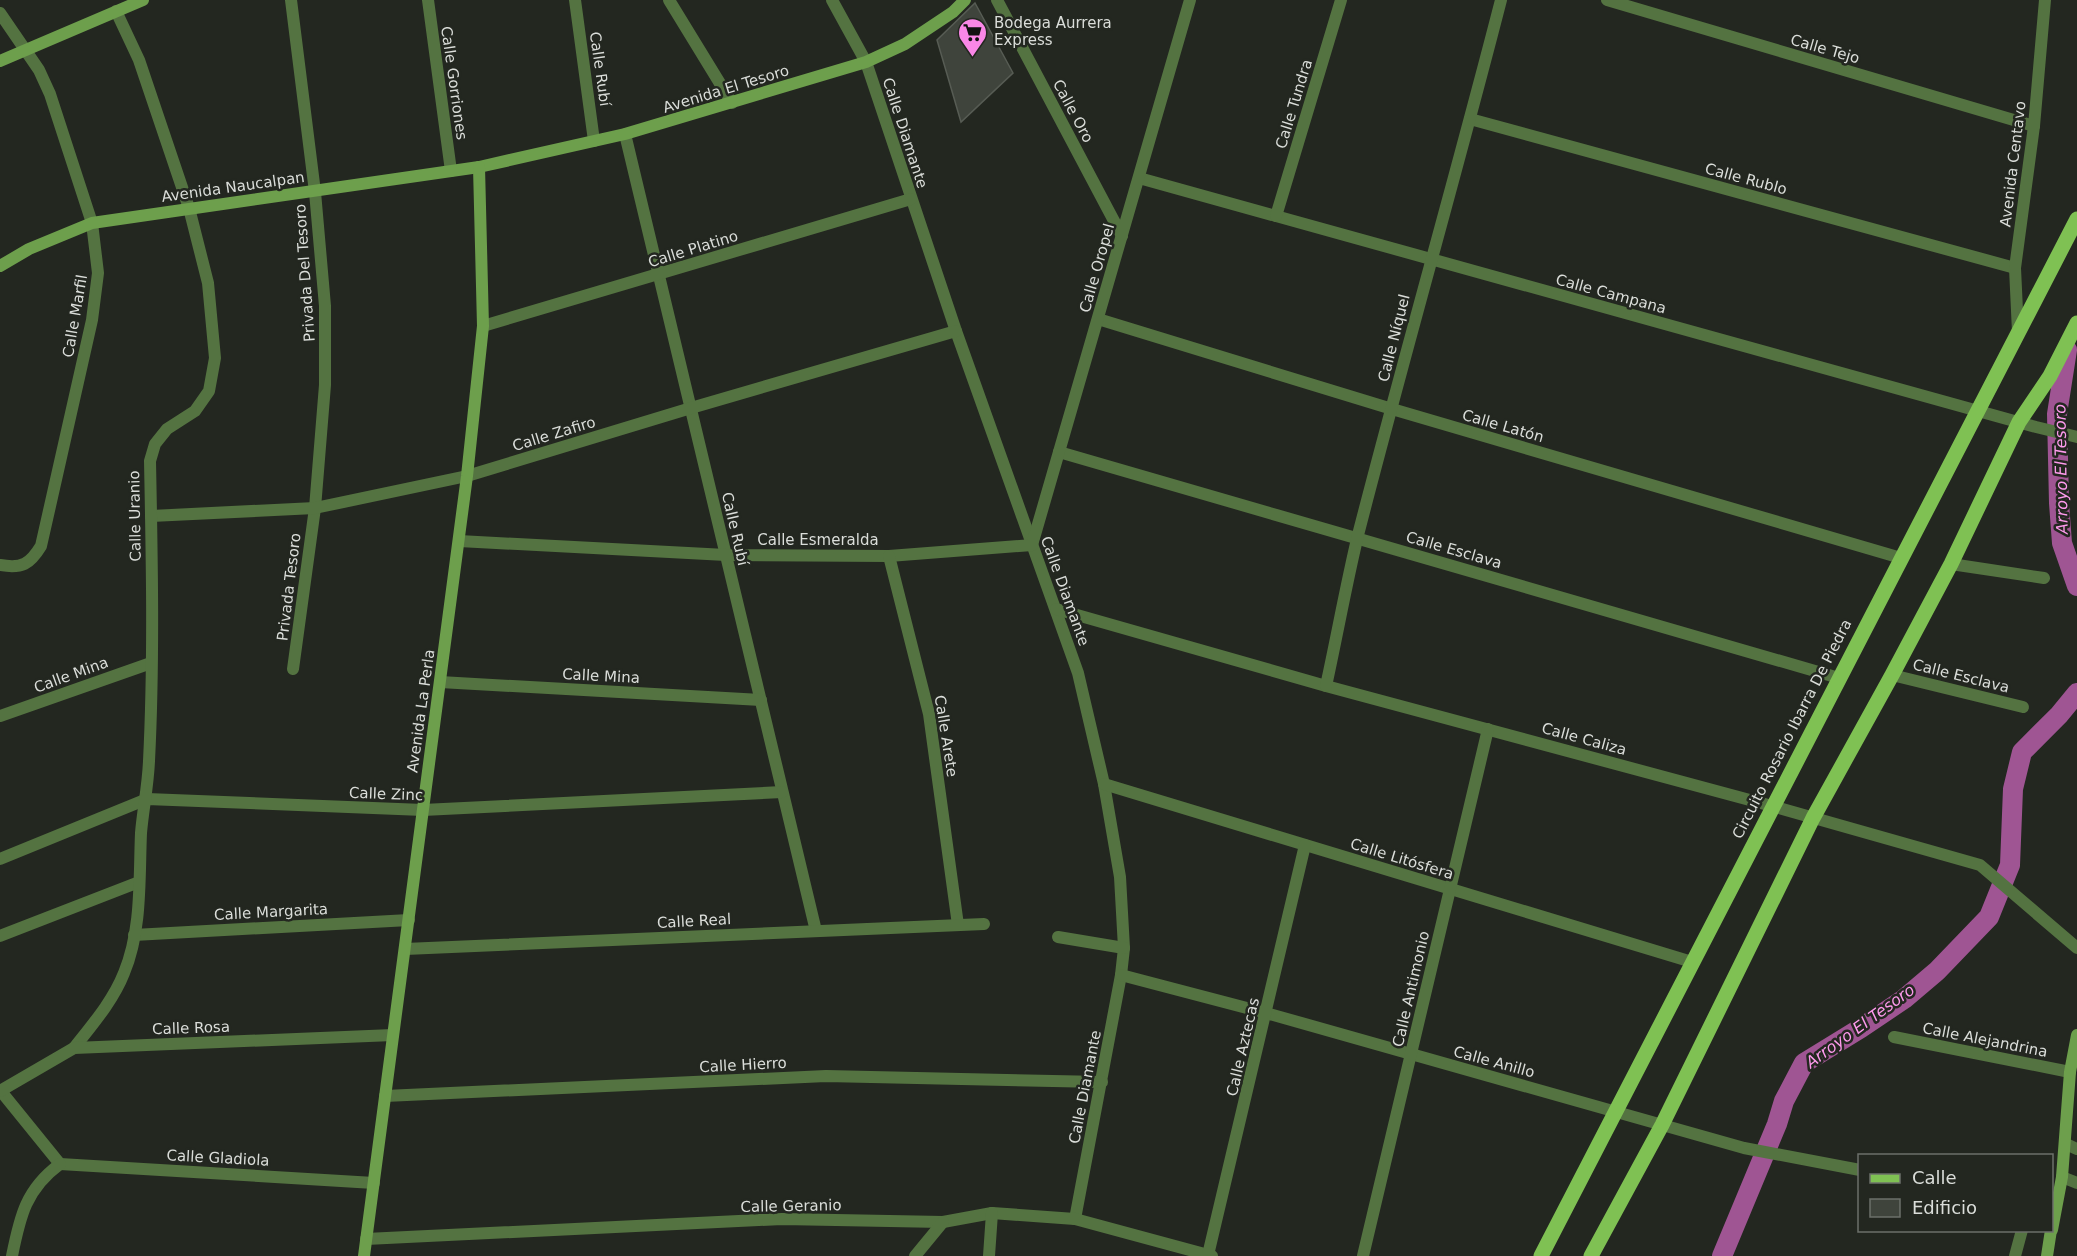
<svg xmlns="http://www.w3.org/2000/svg" width="2077" height="1256" viewBox="0 0 2077 1256" font-family="'DejaVu Sans',sans-serif">
	<rect width="100%" height="100%" fill="#232720"/>
	<g fill="none" stroke-linecap="round" stroke-linejoin="round">
		<!-- canal -->
		<g stroke="#9f5593" stroke-width="20">
			<polyline points="2067,350 2057,414 2059,503 2062,543 2077,586"/>
			<polyline points="1722,1256 1777,1124 1784,1101 1804,1063 1861,1028 1904,999 1937,971 1989,917 2010,865 2013,789 2022,752 2059,715 2077,693"/>
		</g>
	</g>
	<!-- building -->
	<polygon fill="#3f443c" stroke="#575c54" stroke-width="1.5" points="975,3 1013,73 961,122 937,40"/>
	<g fill="none" stroke-linecap="round" stroke-linejoin="round">
		<!-- street -->
		<g stroke="#547341" stroke-width="12">
			<polyline points="291,0 315,192 325,306 325,385 315,508 293,669"/>
			<polyline points="428,0 451,171"/>
			<polyline points="575,0 594,141"/>
			<polyline points="669,0 732,103"/>
			<polyline points="832,0 866,62 956,331 1078,673 1104,784 1120,877 1124,948 1121,975 1075,1219"/>
			<polyline points="997,0 1122,236"/>
			<polyline points="1607,0 2034,126"/>
			<path d="M 0,13 L 39,70 L 50,94 L 92,223 L 98,273 L 92,320 L 41,546 C 30,564 22,569 0,565"/>
			<polyline points="1470,119 2015,268"/>
			<polyline points="625,134 816,931"/>
			<polyline points="1139,178 2036,427 2077,437"/>
			<polyline points="1276,216 1341,0"/>
			<polyline points="1098,319 1392,409 1901,558"/>
			<polyline points="483,326 911,199"/>
			<polyline points="2018,332 2015,268 2034,126 2045,0"/>
			<polyline points="1059,452 1839,678"/>
			<polyline points="151,516 315,508 467,476 691,408 956,331"/>
			<polyline points="459,541 726,555 889,556 1032,545 1190,0"/>
			<polyline points="889,556 929,714 958,925"/>
			<polyline points="1951,564 2044,578"/>
			<polyline points="1056,609 1326,686 1772,806 1980,865 2077,948"/>
			<polyline points="1892,675 2023,707"/>
			<polyline points="440,682 761,700"/>
			<path d="M 1326,686 C 1337,636 1346,585 1358,535 C 1404,356 1455,179 1501,0"/>
			<polyline points="0,716 151,663"/>
			<polyline points="1104,784 1692,962"/>
			<polyline points="0,859 147,799 423,810 782,792"/>
			<polyline points="134,935 409,920"/>
			<polyline points="0,936 139,882"/>
			<polyline points="1058,937 1124,948"/>
			<polyline points="405,949 984,924"/>
			<polyline points="1121,975 1266,1013 1744,1148 1860,1170"/>
			<polyline points="1894,1037 2070,1072"/>
			<path d="M 74,1048 C 92,1025 113,1001 124,973 C 142,930 139,879 141,833 C 143,809 148,786 149,761 C 154,661 152,561 150,461 L 155,444 L 167,429 L 195,411 L 209,391 L 215,358 L 208,283 L 189,208 L 139,60 L 116,11"/>
			<polyline points="0,1090 60,1164"/>
			<polyline points="0,1091 74,1048 393,1035"/>
			<polyline points="385,1096 826,1076 1102,1082"/>
			<polyline points="2066,1144 2077,1149"/>
			<polyline points="60,1164 374,1183"/>
			<polyline points="2062,1177 2077,1183"/>
			<polyline points="366,1239 782,1219 943,1222 992,1213 1075,1219 1212,1256"/>
			<polyline points="1208,1255 1305,845"/>
			<path d="M 12,1256 C 20,1216 26,1189 60,1164"/>
			<polyline points="915,1256 943,1222"/>
			<polyline points="989,1256 992,1213"/>
			<polyline points="1363,1256 1488,729"/>
			<polyline points="2015,1256 2022,1230"/>
		</g>
		<!-- secondary -->
		<g stroke="#6d9f4c" stroke-width="12">
			<polyline points="0,61 143,0"/>
			<polyline points="0,266 29,249 92,223 479,167 625,134 866,62 905,44 953,12 965,0"/>
			<polyline points="2052,1230 2062,1177 2070,1072 2077,1035"/>
			<polyline points="364,1256 467,476 483,326 479,167"/>
			<polyline points="2047,1256 2051,1230"/>
		</g>
		<!-- primary -->
		<g stroke="#7fc153" stroke-width="15">
			<polyline points="1541,1256 2077,219"/>
			<polyline points="1591,1256 1662,1125 1813,818 1892,675 1951,564 2019,422 2050,376 2077,323"/>
		</g>
	</g>
	<!-- icons -->
	<defs>
		<symbol id="supermarket-pin" viewBox="-11 -11 22 30"><path d="M0 17L-7.5 6A9.5 9.5 0 1 1 7.5 6Z" fill="#fa87e7" stroke="#232720"/><path d="M-6-5.5h2.5l.6 2H6L4.5 2H-2.5L-4.4-4H-6ZM-1.5 3.2a1.3 1.3 0 1 0 .1 0ZM3 3.2a1.3 1.3 0 1 0 .1 0Z" fill="#111"/></symbol>
	</defs>
	<g fill-rule="evenodd">
		<use href="#supermarket-pin" x="956" y="16" width="33" height="45"/>
	</g>
	<g text-anchor="middle" dominant-baseline="central" stroke-width="5" stroke-linejoin="round" paint-order="stroke">
		<!-- poi labels -->
		<g font-size="15" fill="#daddd9" stroke="#232720" text-anchor="start">
			<text x="994" y="23">Bodega Aurrera<tspan x="994" dy="17">Express</tspan></text>
		</g>
		<!-- street labels -->
		<g font-size="15" fill="#daddd9" stroke="#232720">
			<text transform="translate(1825 49) rotate(16)">Calle Tejo</text>
			<text transform="translate(600 69) rotate(82)">Calle Rubí</text>
			<text transform="translate(454 83) rotate(82)">Calle Gorriones</text>
			<text transform="translate(726 89) rotate(-17)">Avenida El Tesoro</text>
			<text transform="translate(1294 104) rotate(-73)">Calle Tundra</text>
			<text transform="translate(1073 111) rotate(62)">Calle Oro</text>
			<text transform="translate(905 133) rotate(72)">Calle Diamante</text>
			<text transform="translate(2013 164) rotate(-83)">Avenida Centavo</text>
			<text transform="translate(1746 179) rotate(15)">Calle Rublo</text>
			<text transform="translate(233 187) rotate(-8)">Avenida Naucalpan</text>
			<text transform="translate(693 249) rotate(-17)">Calle Platino</text>
			<text transform="translate(1097 268) rotate(-74)">Calle Oropel</text>
			<text transform="translate(305 273) rotate(-94)">Privada Del Tesoro</text>
			<text transform="translate(1611 294) rotate(15)">Calle Campana</text>
			<text transform="translate(75 316) rotate(-80)">Calle Marfil</text>
			<text transform="translate(1394 338) rotate(-76)">Calle Níquel</text>
			<text transform="translate(1503 426) rotate(16)">Calle Latón</text>
			<text transform="translate(554 434) rotate(-17)">Calle Zafiro</text>
			<text transform="translate(135 516) rotate(-91)">Calle Uranio</text>
			<text transform="translate(735 529) rotate(77)">Calle Rubí</text>
			<text x="818" y="540">Calle Esmeralda</text>
			<text transform="translate(1454 550) rotate(16)">Calle Esclava</text>
			<text transform="translate(289 587) rotate(-83)">Privada Tesoro</text>
			<text transform="translate(1065 591) rotate(70)">Calle Diamante</text>
			<text transform="translate(71 675) rotate(-20)">Calle Mina</text>
			<text transform="translate(601 676) rotate(3)">Calle Mina</text>
			<text transform="translate(1961 676) rotate(14)">Calle Esclava</text>
			<text transform="translate(421 711) rotate(-82)">Avenida La Perla</text>
			<text transform="translate(1792 729) rotate(-63)">Circuito Rosario Ibarra De Piedra</text>
			<text transform="translate(946 736) rotate(81)">Calle Arete</text>
			<text transform="translate(1584 739) rotate(15)">Calle Caliza</text>
			<text transform="translate(386 794) rotate(2)">Calle Zinc</text>
			<text transform="translate(1402 859) rotate(17)">Calle Litósfera</text>
			<text transform="translate(271 912) rotate(-3)">Calle Margarita</text>
			<text transform="translate(694 921) rotate(-3)">Calle Real</text>
			<text transform="translate(1411 989) rotate(-77)">Calle Antimonio</text>
			<text transform="translate(191 1028) rotate(-2)">Calle Rosa</text>
			<text transform="translate(1985 1040) rotate(11)">Calle Alejandrina</text>
			<text transform="translate(1243 1047) rotate(-77)">Calle Aztecas</text>
			<text transform="translate(1494 1062) rotate(15)">Calle Anillo</text>
			<text transform="translate(743 1065) rotate(-3)">Calle Hierro</text>
			<text transform="translate(1085 1087) rotate(-79)">Calle Diamante</text>
			<text transform="translate(218 1158) rotate(3)">Calle Gladiola</text>
			<text transform="translate(791 1206) rotate(-1)">Calle Geranio</text>
		</g>
		<!-- water labels -->
		<g font-size="16" font-style="italic" fill="#fd9aec" stroke="#232720">
			<text transform="translate(2061 469) rotate(-91)">Arroyo El Tesoro</text>
			<text transform="translate(1860 1026) rotate(-36)">Arroyo El Tesoro</text>
		</g>
	</g>
	<!-- legend -->
	<rect x="1858" y="1154" width="195" height="78" fill="#232720" stroke="#6c706a" stroke-width="1.5"/>
	<rect x="1870" y="1174" width="30" height="9" fill="#7fc153" stroke="#6c706a" stroke-width="1.5"/>
	<text x="1912" y="1184" font-size="18" fill="#daddd9">Calle</text>
	<rect x="1870" y="1199" width="30" height="18" fill="#3f443c" stroke="#6c706a" stroke-width="1.5"/>
	<text x="1912" y="1214" font-size="18" fill="#daddd9">Edificio</text>
</svg>
